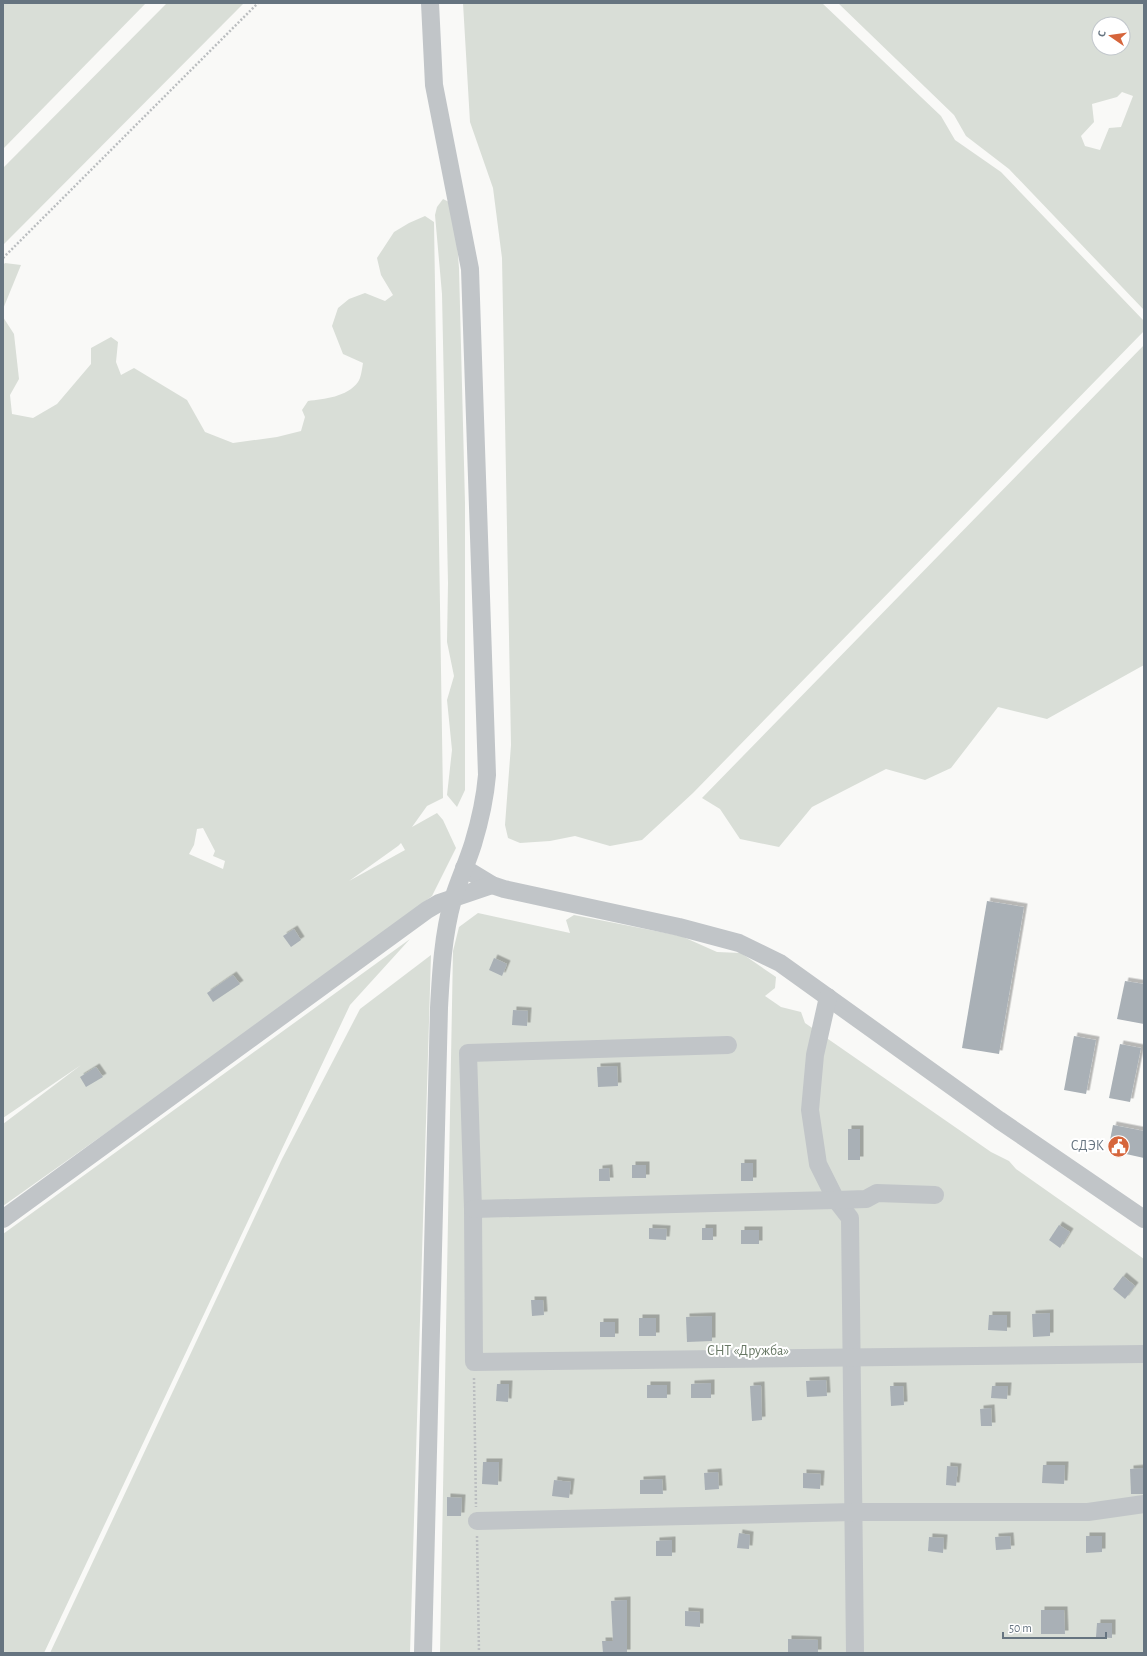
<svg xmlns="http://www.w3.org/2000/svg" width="1147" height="1656" viewBox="0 0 1147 1656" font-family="'Alegreya Sans',sans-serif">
	<defs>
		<filter id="shadow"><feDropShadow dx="3.5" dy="-3.5" stdDeviation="0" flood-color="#0004"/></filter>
	</defs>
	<rect width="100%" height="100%" fill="#f9f9f7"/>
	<!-- green -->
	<g fill="#d9ded7" fill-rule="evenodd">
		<polygon points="3,3 146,3 3,149"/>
		<polygon points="167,3 244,3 3,245 3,168"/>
		<polygon points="463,3 822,3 941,116 955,140 1001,172 1144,321 1144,331 693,793 642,840 610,846 575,836 550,841 520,843 508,838 505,825 511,745 502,258 493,188 470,122"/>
		<path d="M 838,3 L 1144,3 L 1144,310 L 1009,169 L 966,136 L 954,115 ZM 1099,24 L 1123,24 L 1123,48 L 1099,48 ZM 1122,92 L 1133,96 L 1121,127 L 1109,128 L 1100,150 L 1085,146 L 1081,136 L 1094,122 L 1092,104 L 1117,97 Z"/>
		<polygon points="443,199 451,203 455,217 459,268 465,503 465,790 457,807 447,795 452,750 447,700 454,676 447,642 448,583 442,294 435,215 437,207"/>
		<path d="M 425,216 L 434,222 L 443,798 L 427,806 L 412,827 L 437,813 L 443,820 L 456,848 L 432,896 L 340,967 L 3,1206 L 3,1124 L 81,1065 L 3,1118 L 3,317 L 14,334 L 19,379 L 10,395 L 12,414 L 33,418 L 57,404 L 91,364 L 91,348 L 111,337 L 118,342 L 116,362 L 121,375 L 134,368 L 187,400 L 205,432 L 233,443 L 277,437 L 301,431 L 305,417 L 302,410 L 308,401 C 324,399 347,397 358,382 C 361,378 362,369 363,363 L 343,354 L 332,326 L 338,308 L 349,299 L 365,293 L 385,301 L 393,295 L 381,275 L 377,258 L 394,232 L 409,223 ZM 203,828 L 215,851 L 213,856 L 225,861 L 223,869 L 189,854 L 194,845 L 197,829 ZM 401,843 L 405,850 L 349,881 L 398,846 Z"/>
		<polygon points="5,263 21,265 3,309 3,265"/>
		<polygon points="1144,345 1144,665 1047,719 998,707 951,768 925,780 886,769 812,807 779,847 740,839 720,809 702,798"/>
		<polygon points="478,913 570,933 566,920 574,915 681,936 717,952 741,953 776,977 775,988 765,996 781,1007 801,1012 805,1023 991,1152 1009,1161 1016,1169 1144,1259 1144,1653 440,1653 453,951 459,927"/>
		<polygon points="410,939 350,1005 44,1653 3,1653 3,1234"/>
		<polygon points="431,955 410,1653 50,1653 282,1159 360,1009"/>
	</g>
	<!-- building -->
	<g fill="#a9b0b6" filter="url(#shadow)">
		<polygon points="987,901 1024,907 999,1054 962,1048"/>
		<polygon points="294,929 301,940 291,947 283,936"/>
		<polygon points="494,958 507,964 502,976 489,970"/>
		<polygon points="233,975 240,984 213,1002 207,993"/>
		<polygon points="1125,981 1144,984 1144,1024 1117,1019"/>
		<polygon points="513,1010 528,1011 527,1026 512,1025"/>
		<polygon points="1074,1036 1096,1040 1086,1094 1064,1090"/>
		<polygon points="1120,1044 1141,1048 1130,1102 1109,1098"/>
		<polygon points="617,1066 618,1086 598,1087 597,1067"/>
		<polygon points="96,1067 103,1077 86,1087 80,1077"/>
		<polygon points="1113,1125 1144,1131 1144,1158 1108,1150"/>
		<rect x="848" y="1129" width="12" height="31"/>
		<rect x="741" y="1163" width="12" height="18"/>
		<rect x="632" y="1165" width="14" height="13"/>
		<polygon points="609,1168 610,1181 599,1181 599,1169"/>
		<polygon points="1059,1225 1070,1232 1060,1248 1049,1240"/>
		<polygon points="649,1228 667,1229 666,1240 649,1239"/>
		<rect x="702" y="1228" width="11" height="12"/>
		<rect x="741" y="1230" width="18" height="14"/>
		<polygon points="1123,1276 1135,1286 1125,1299 1113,1289"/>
		<polygon points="531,1300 543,1300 544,1315 532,1316"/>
		<polygon points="1050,1313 1050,1336 1033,1337 1032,1314"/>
		<polygon points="989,1315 1007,1315 1007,1331 988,1330"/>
		<polygon points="712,1316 712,1341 687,1342 686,1317"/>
		<rect x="639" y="1318" width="17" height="18"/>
		<rect x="600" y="1322" width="15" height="15"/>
		<polygon points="826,1380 827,1396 807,1397 806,1381"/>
		<polygon points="711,1383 711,1398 691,1398 691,1384"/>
		<polygon points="497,1384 509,1384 508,1402 496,1401"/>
		<rect x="647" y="1385" width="20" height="13"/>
		<polygon points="761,1385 762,1420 752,1421 750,1386"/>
		<polygon points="890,1386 903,1386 904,1405 891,1406"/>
		<polygon points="992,1386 1008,1386 1007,1399 991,1398"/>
		<polygon points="991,1408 992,1426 981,1426 980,1409"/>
		<polygon points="483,1462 499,1462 498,1485 482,1484"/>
		<polygon points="1043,1465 1065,1465 1064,1484 1042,1483"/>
		<polygon points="947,1466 958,1467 956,1486 946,1485"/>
		<polygon points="1144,1468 1144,1494 1131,1494 1130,1469"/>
		<polygon points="718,1472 719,1489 705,1490 704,1473"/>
		<polygon points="803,1473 821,1474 820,1489 803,1488"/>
		<polygon points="662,1479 663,1494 640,1494 640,1480"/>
		<polygon points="554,1480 571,1482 569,1498 552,1496"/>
		<polygon points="447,1497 462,1498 461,1516 447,1516"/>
		<polygon points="739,1533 750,1535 749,1549 737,1548"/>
		<polygon points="1010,1536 1011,1549 996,1550 995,1537"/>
		<polygon points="1086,1536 1102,1536 1102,1552 1086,1553"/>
		<polygon points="929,1537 944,1538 943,1553 928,1551"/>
		<polygon points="672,1540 672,1556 656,1556 656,1541"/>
		<polygon points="627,1600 627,1653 603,1653 602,1641 613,1641 611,1601"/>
		<polygon points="1041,1610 1064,1610 1065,1634 1041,1634"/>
		<polygon points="685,1611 700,1612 700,1627 685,1626"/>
		<polygon points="1097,1623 1112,1623 1112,1638 1096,1637"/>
		<polygon points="788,1639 818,1640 818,1653 788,1653"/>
	</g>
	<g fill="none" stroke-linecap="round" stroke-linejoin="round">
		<!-- path -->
		<g stroke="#bbbec0" stroke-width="2.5" stroke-dasharray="2 2" stroke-linecap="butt">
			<polyline points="3,258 258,3"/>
			<polyline points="474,1378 476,1507"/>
			<polyline points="477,1536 479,1653"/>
		</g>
		<!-- minor -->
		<g stroke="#c1c5c8" stroke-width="18">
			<polyline points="464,868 492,885 504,889 679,927 739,943 780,963 999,1120 1144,1219"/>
			<polyline points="828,997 815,1055 810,1110 818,1164 836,1200 850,1218 855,1653"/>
			<polyline points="728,1045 468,1053 473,1209 474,1362 1144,1354"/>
			<polyline points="473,1209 836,1200 866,1199 877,1193 935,1195"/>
			<polyline points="3,1219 427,910 439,903 492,885"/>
			<polyline points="477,1521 853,1512 1088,1512 1144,1504"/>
			<path d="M 423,1653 L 439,1008 C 441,971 443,935 453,899 C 459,880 467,863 473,844 C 480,821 485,799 487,775 L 470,269 L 434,85 L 430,3"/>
		</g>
	</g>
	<!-- icons -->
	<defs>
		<symbol id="civic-disc" viewBox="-11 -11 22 22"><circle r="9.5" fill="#d6653b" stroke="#fff"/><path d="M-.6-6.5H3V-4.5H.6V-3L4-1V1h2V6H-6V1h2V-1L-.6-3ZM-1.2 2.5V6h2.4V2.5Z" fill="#fff"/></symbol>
	</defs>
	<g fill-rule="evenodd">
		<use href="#civic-disc" x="1106" y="1134" width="25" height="25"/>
	</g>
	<g text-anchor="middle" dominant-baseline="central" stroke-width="4" stroke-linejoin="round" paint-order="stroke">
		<!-- poi labels -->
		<g font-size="14" fill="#667480" stroke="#fff" text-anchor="end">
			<text x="1104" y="1146">СДЭК</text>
		</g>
		<!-- park labels -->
		<g font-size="14" fill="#687865" stroke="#fff">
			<text x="748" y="1351">СНТ «Дружба»</text>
		</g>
	</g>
	<!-- border -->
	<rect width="1147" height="1656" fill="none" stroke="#667480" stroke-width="8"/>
	<!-- north arrow -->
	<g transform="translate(1111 36) rotate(283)"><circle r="19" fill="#ffffff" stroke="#c2c7cc"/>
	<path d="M0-3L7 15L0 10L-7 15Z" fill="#d6653b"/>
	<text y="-6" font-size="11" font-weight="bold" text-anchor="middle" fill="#667480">С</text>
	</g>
	<!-- scale -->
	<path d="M1003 1632v6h103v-6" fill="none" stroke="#667480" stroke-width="2"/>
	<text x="1009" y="1632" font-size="12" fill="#667480" stroke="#ffffff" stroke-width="3" paint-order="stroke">50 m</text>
</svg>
